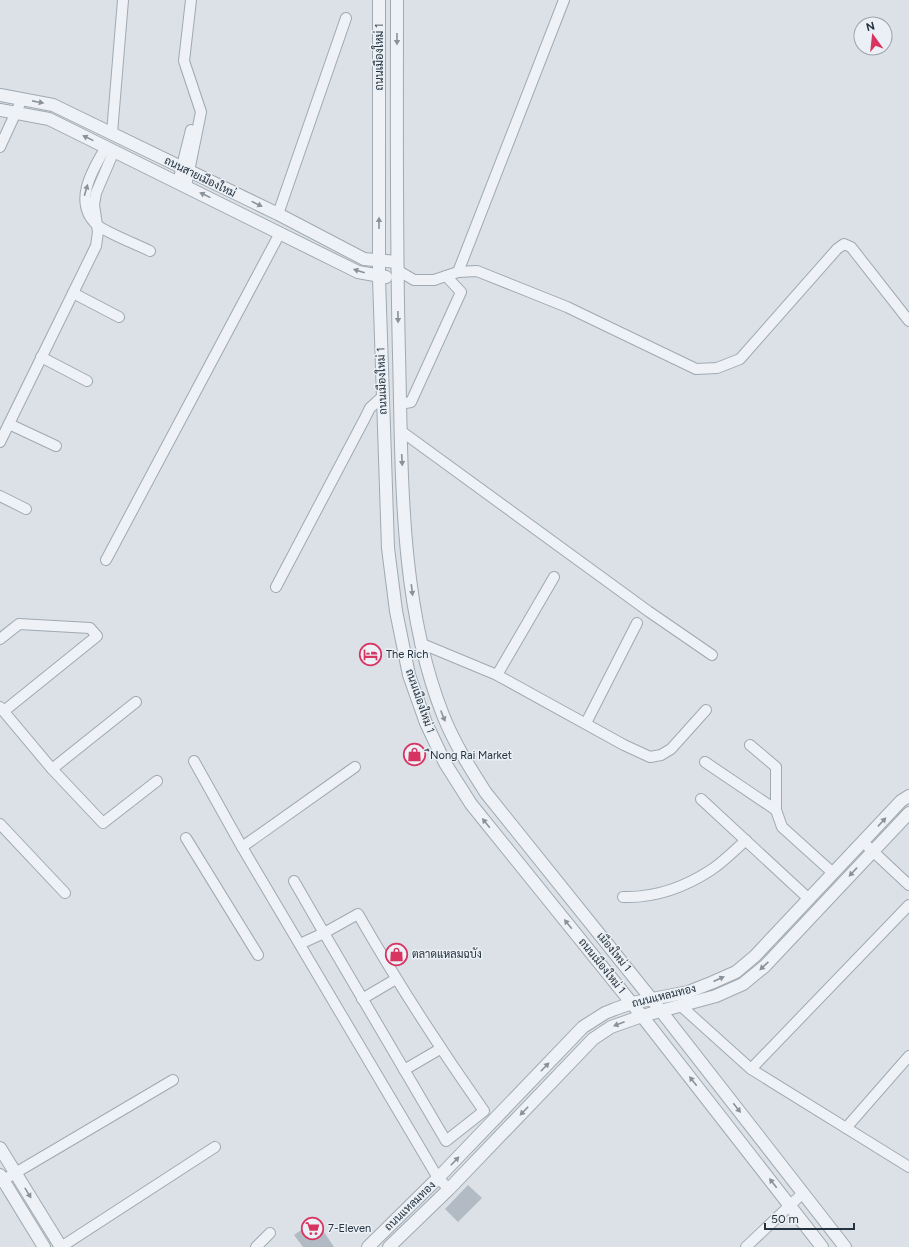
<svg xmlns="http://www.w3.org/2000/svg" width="909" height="1247" viewBox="0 0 909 1247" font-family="Figtree,Sarabun,sans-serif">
	<rect width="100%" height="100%" fill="#dbe1e7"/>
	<!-- building -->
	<g fill="#b2bbc4">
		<polygon points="468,1185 482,1198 458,1222 445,1209"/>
		<polygon points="316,1220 334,1247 303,1247 294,1235"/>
	</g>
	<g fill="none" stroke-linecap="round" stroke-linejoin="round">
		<defs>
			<g id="minor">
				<polyline points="112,133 123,0"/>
				<polyline points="0,147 22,99"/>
				<path d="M 106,147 C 93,169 72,202 97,225 C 105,232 138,245 150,251"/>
				<polyline points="178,182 191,130"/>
				<polyline points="186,186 201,112 184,61 191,0"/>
				<polyline points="278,214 346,18"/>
				<polyline points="397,270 414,280 434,280 458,272 477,271 567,307 696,369 717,368 740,359 837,249 844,244 851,247 909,321"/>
				<polyline points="458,272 564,0"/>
				<polyline points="73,293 119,317"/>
				<polyline points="41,357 87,381"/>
				<polyline points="400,404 411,402 461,292 446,276"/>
				<polyline points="9,424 56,446"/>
				<polyline points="401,431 648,611 712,655"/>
				<polyline points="0,442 96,246 98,232 94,205 96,193 114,151"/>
				<polyline points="0,496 26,509"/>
				<polyline points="106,560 280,233"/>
				<polyline points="276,587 365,418 370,408 382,397"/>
				<polyline points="0,639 19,624 90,628 97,636 4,711"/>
				<polyline points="420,643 497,675 624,745 650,757 661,755 671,749 706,710"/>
				<polyline points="497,675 554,577"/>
				<polyline points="0,707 52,769 103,823 157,781"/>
				<polyline points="586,723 637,623"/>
				<polyline points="750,745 776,767 776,810"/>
				<polyline points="194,761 242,847 438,1178 449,1189"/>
				<polyline points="705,762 776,810 782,827 833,873"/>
				<polyline points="52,769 136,702"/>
				<polyline points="701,799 809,899"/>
				<polyline points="0,824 65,893"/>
				<polyline points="186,838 258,955"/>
				<polyline points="863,842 909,885"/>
				<polyline points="242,847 355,767"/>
				<path d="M 294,881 L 324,933 L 358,914 C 397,982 439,1047 484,1111 L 446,1141 L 324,933 L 300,944"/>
				<path d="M 623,897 C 654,898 685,887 711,870 C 723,862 735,850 746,840"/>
				<polyline points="362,999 396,979"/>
				<polyline points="681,1006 751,1069 909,1167"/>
				<polyline points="751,1069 909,905"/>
				<polyline points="404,1070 440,1049"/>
				<polyline points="846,1128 909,1056"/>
				<polyline points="0,1182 173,1080"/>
				<polyline points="61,1247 215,1147"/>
				<polyline points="256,1247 270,1233"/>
				<polyline points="746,1247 803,1193"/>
			</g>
			<g id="tertiary">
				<polyline points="379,0 379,278 388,548 396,611 409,675 426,723 445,763 471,804 642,1016 822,1247"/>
				<path d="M 397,0 C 397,118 396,236 399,354 C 402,472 399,604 443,715 C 454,743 470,768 486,793 L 661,1011 L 845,1247"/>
				<polyline points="0,95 53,105 278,214 364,259 397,262"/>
				<polyline points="0,110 49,119 358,272 386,277"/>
				<polyline points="0,1148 61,1247"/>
				<polyline points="0,1175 44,1247"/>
				<polyline points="368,1247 438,1178 583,1027 605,1013 615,1009 632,1003 688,992 711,983 736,972 755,956 901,801 909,796"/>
				<polyline points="389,1247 449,1189 593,1039 611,1027 642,1016 716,996 743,984 765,966 909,813"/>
			</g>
		</defs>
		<!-- minor casing -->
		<use href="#minor" stroke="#a0a9b1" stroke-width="12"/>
		<!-- tertiary casing -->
		<use href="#tertiary" stroke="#a0a9b1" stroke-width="14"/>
		<!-- minor -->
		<use href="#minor" stroke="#eef1f5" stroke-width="10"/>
		<!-- tertiary -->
		<use href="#tertiary" stroke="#eef1f5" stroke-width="12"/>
	</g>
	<!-- one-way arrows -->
	<defs><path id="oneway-solid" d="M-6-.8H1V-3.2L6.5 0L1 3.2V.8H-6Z"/></defs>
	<g fill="#89919a">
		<use href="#oneway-solid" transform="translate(397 39) rotate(90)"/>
		<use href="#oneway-solid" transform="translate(38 102) rotate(11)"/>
		<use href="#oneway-solid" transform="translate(88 138) rotate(-154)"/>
		<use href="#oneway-solid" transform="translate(86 190) rotate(-74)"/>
		<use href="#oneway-solid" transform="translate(205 195) rotate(-154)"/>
		<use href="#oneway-solid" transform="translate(257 204) rotate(26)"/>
		<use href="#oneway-solid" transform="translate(379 223) rotate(-90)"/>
		<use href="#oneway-solid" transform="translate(359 271) rotate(-163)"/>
		<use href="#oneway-solid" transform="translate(398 317) rotate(89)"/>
		<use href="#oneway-solid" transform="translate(402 460) rotate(87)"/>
		<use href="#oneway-solid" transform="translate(412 590) rotate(83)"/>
		<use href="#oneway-solid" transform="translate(443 716) rotate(68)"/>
		<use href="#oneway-solid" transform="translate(882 822) rotate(-47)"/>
		<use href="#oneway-solid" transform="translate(486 823) rotate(-129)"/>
		<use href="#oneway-solid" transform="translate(853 872) rotate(133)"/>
		<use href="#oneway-solid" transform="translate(568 924) rotate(-129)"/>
		<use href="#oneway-solid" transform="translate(764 966) rotate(137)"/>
		<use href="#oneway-solid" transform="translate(719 979) rotate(-24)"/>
		<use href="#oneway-solid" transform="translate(619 1024) rotate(159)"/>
		<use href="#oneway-solid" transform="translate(545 1067) rotate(-46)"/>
		<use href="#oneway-solid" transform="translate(693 1081) rotate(-128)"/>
		<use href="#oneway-solid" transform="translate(737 1108) rotate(52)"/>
		<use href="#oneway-solid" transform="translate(524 1111) rotate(134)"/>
		<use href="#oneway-solid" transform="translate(455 1161) rotate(-46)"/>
		<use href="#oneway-solid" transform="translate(773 1183) rotate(-128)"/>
		<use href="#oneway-solid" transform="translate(28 1193) rotate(58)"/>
	</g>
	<!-- icons -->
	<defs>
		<symbol id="hotel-ring" viewBox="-11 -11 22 22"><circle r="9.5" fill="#eaf0f5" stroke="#d83461" stroke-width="1.5"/><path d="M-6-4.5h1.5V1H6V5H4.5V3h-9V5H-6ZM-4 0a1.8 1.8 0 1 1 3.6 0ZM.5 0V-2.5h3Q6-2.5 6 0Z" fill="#d83461"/></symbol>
		<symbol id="shop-ring" viewBox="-11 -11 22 22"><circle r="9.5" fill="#eaf0f5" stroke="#d83461" stroke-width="1.5"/><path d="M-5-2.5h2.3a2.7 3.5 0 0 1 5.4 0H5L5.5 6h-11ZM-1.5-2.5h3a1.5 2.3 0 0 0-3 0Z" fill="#d83461"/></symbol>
		<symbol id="supermarket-ring" viewBox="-11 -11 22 22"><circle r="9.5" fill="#eaf0f5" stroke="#d83461" stroke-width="1.5"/><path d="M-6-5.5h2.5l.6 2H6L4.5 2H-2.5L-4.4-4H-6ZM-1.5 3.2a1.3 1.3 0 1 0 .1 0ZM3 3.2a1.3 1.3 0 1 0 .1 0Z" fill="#d83461"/></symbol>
	</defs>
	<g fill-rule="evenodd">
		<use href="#hotel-ring" x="358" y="642" width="25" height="25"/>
		<use href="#shop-ring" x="402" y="742" width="25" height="25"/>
		<use href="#shop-ring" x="384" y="942" width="25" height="25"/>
		<use href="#supermarket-ring" x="300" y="1216" width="25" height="25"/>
	</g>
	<g text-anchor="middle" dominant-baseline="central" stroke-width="3" stroke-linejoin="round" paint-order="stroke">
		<!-- street labels -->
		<g font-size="11" fill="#24313e" stroke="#eaf0f5">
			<text transform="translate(379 57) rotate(-90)">ถนนเมืองใหม่ 1</text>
			<text transform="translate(200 177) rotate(26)">ถนนสายเมืองใหม่</text>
			<text transform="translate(382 381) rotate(-92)">ถนนเมืองใหม่ 1</text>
			<text transform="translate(420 701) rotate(71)">ถนนเมืองใหม่ 1</text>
			<text transform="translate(614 952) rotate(51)">เมืองใหม่ 1</text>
			<text transform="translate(602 966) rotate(51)">ถนนเมืองใหม่ 1</text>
			<text transform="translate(664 996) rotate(-14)">ถนนแหลมทอง</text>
			<text transform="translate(410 1206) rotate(-44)">ถนนแหลมทอง</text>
		</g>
		<!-- poi labels -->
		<g font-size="11" fill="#24313e" stroke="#eaf0f5" text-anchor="start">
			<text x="386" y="654">The Rich</text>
			<text x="430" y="755">ืNong Rai Market</text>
			<text x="412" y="954">ตลาดแหลมฉบัง</text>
			<text x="328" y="1228">7-Eleven</text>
		</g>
	</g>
	<!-- north arrow -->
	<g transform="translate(873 36) rotate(345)"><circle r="19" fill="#eaf0f5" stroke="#9ba4ac"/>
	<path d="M0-3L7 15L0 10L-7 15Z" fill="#d83461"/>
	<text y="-6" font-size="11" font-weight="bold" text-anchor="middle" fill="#24313e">N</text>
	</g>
	<!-- scale -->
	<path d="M765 1223v6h89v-6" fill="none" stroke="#24313e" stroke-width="2"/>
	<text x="771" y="1223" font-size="12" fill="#24313e" stroke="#eaf0f5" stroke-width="3" paint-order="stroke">50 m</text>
</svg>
